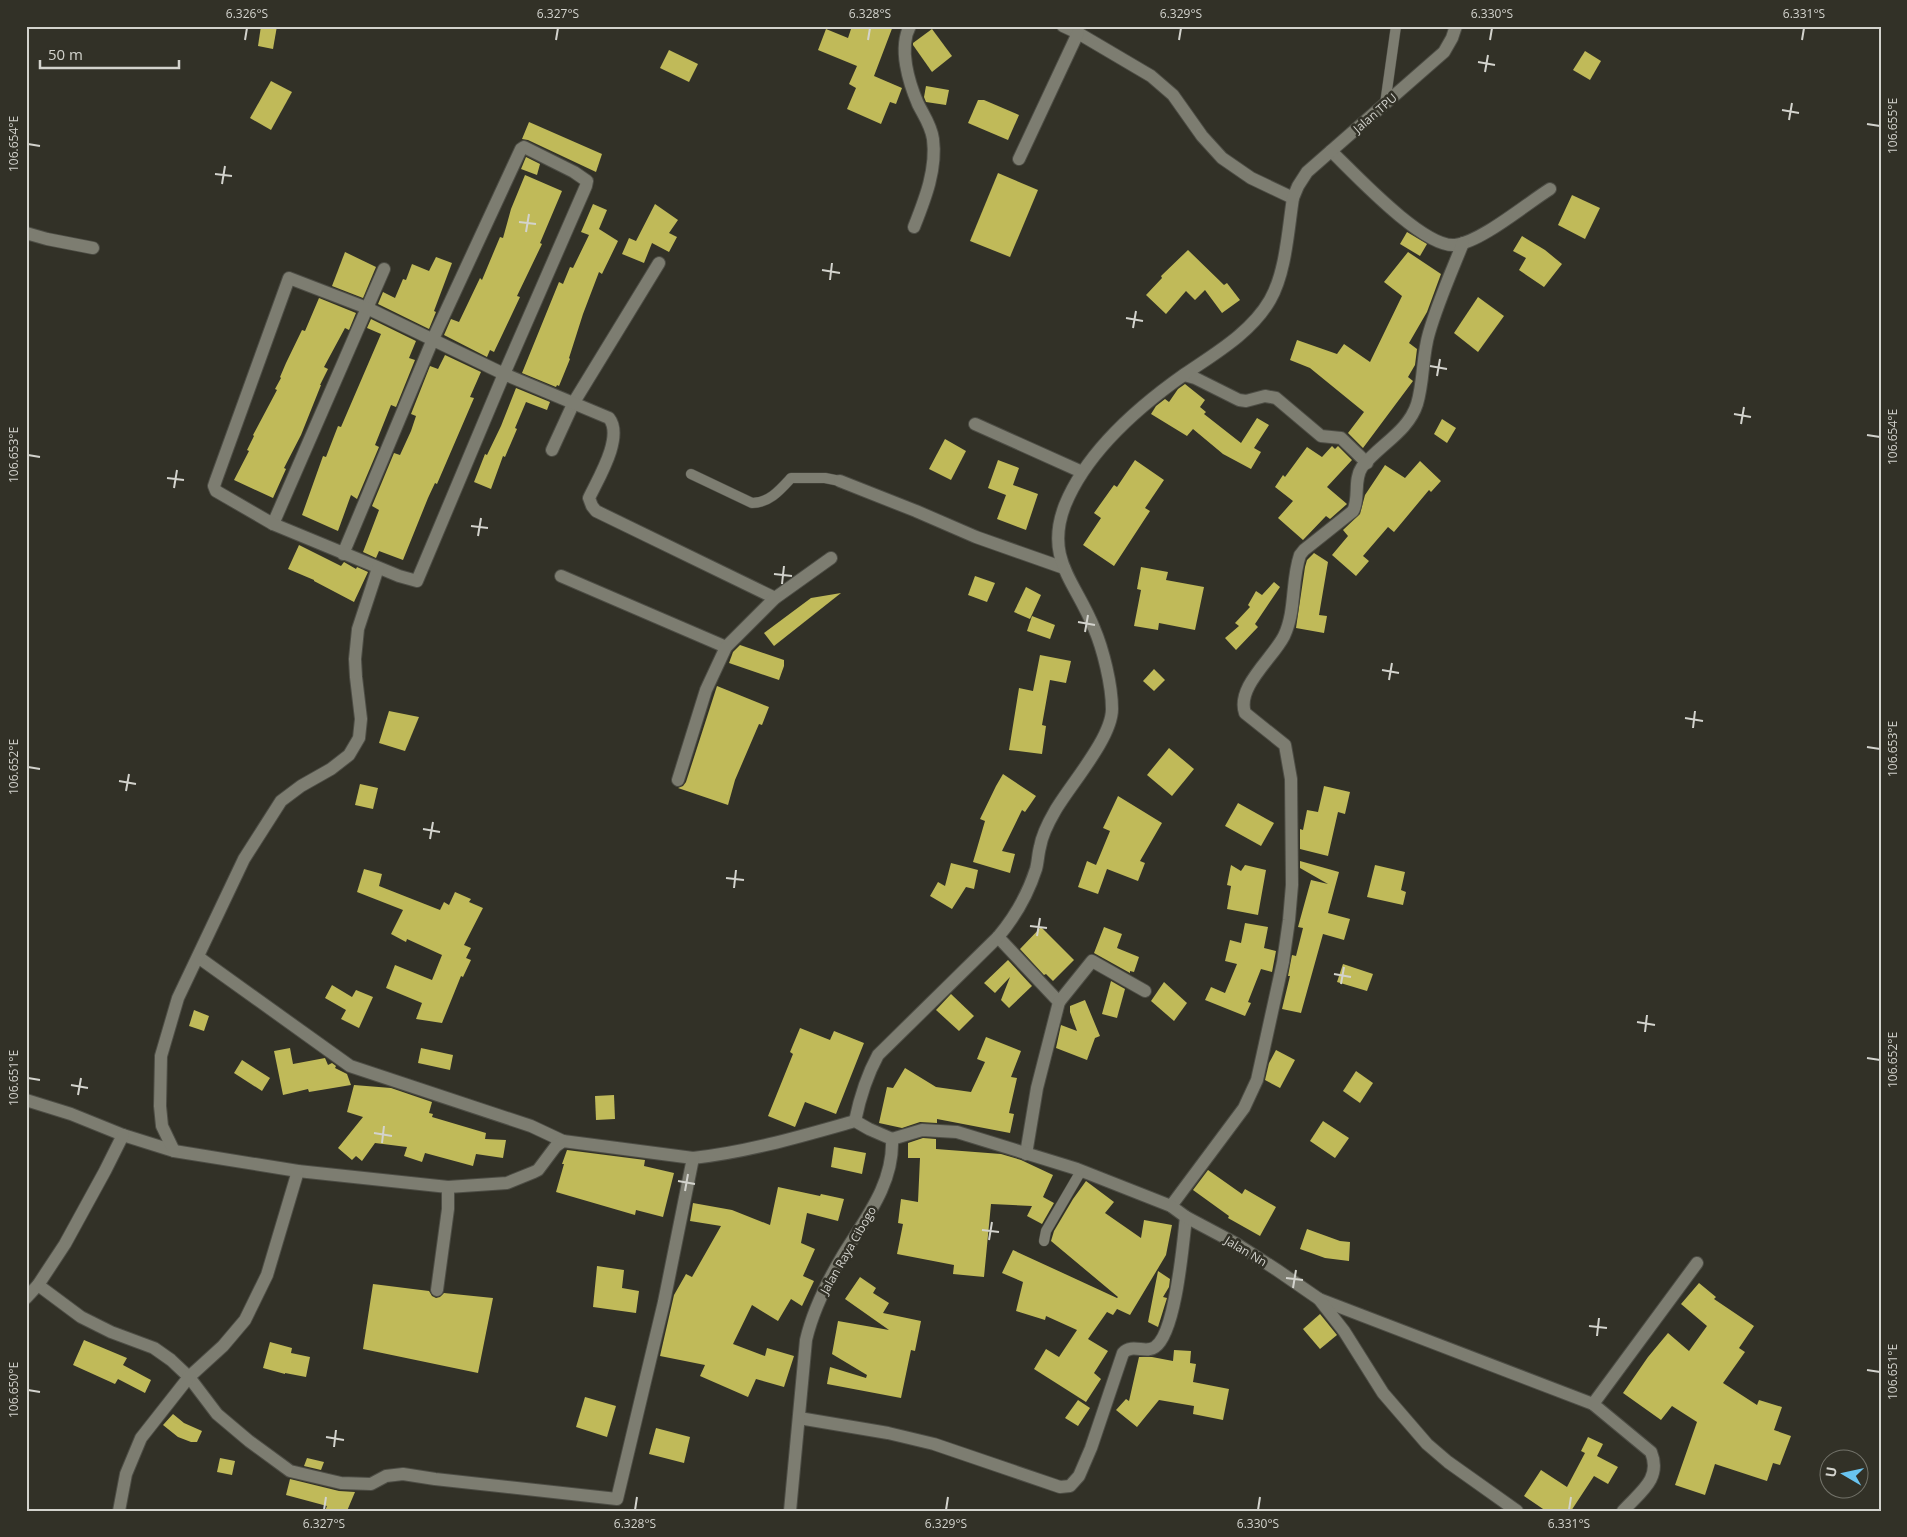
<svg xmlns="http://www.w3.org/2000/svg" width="1907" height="1537" viewBox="0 0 1907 1537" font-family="'Open Sans',sans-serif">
	<rect width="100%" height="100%" fill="#323127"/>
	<!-- building -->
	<g fill="#c0ba59">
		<polygon points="261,26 277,26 273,49 258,46"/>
		<polygon points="852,26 893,26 874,76 902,88 896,104 890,102 881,124 847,109 856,88 849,84 857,66 818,50 826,29 848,38"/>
		<polygon points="932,29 952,56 932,72 913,45 913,43"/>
		<polygon points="669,50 698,64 689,82 660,68"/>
		<polygon points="1585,51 1601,61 1590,80 1573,70"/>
		<polygon points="271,81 292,92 271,130 250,118"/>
		<polygon points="926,86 949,90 946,105 926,102 924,97"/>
		<polygon points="978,100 984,100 1019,115 1008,140 968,123"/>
		<polygon points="529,122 602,154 596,172 528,140 522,139"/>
		<polygon points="526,157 540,164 537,175 521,169"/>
		<polygon points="998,173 1038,190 1010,257 970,241"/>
		<polygon points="525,175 562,191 540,243 542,244 517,296 520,297 494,352 490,350 487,357 444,335 451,319 459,322 480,278 482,280 500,237 503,238 511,209"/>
		<polygon points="1572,195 1600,208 1585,239 1558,225"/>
		<polygon points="593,204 607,210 599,229 618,241 602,274 599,272 583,314 569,358 570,359 559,386 557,385 556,387 522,373 559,282 563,284 570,267 573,268 589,235 581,232"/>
		<polygon points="655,204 678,220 669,233 677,237 669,252 652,243 644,263 622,254 629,238 636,241"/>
		<polygon points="1407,232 1427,244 1420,256 1400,244"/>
		<polygon points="1522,236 1545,250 1562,264 1544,287 1519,270 1526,258 1513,251"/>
		<polygon points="1188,250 1224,285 1227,283 1240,300 1222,313 1205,290 1195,300 1186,291 1166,314 1146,295 1162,278 1161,276"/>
		<polygon points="345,252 376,267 363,298 332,286"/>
		<polygon points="1408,252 1441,274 1427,312 1409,343 1417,349 1415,365 1408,377 1413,381 1363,448 1348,433 1364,412 1310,368 1290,360 1297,340 1337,354 1344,344 1370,362 1402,296 1384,282"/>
		<polygon points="436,257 452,263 434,311 436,312 429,329 378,304 383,292 395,298 403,279 406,280 412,264 429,271"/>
		<polygon points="1478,297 1504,316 1478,352 1454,333"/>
		<polygon points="319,298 356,313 349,330 345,328 324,367 328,369 320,385 321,385 301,435 284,468 286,469 273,498 234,480 249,451 247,450 254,436 253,435 277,390 275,389 281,378 280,377 286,363 302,330 305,331"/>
		<polygon points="371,319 416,341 409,358 415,360 396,407 391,405 375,445 379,447 357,499 351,495 338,531 302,515 323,456 326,457 338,426 341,427 381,334 367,328"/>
		<polygon points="445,355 481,372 470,397 474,398 437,484 435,483 428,498 403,560 379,551 376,558 363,552 379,510 372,506 394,453 400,455 411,431 416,416 411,414 430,366 438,369"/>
		<polygon points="1185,384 1205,400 1200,407 1206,412 1204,414 1241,443 1257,418 1269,425 1254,448 1261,452 1251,469 1223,454 1193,429 1187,436 1151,414 1156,406 1165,399 1169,402 1178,389"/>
		<polygon points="516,388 550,402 547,410 526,402 515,428 517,429 505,457 503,456 491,489 474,482 485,454 487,455 501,426"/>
		<polygon points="1442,419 1456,428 1447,443 1434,434"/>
		<polygon points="945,439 966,451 951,480 929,469"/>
		<polygon points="1332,446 1335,449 1338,446 1352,460 1327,487 1347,504 1330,519 1326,516 1303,540 1278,518 1293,501 1275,487 1283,475 1285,477 1307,447 1322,457"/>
		<polygon points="998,460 1019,468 1013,485 1038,494 1026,530 997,519 1006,495 988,488"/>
		<polygon points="1135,460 1164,480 1145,508 1150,511 1114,566 1083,545 1101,518 1094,513 1114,485 1117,487"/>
		<polygon points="1420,461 1441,481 1431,492 1429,490 1394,532 1388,527 1363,556 1369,561 1356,576 1332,555 1348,536 1343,530 1360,514 1365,495 1385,465 1405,478"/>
		<polygon points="299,545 341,566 344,562 356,569 357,567 368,572 354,602 314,581 314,580 288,569"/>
		<polygon points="1314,553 1328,562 1319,615 1327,616 1324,633 1296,628 1305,567 1307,560"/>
		<polygon points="1141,567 1168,572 1166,580 1204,587 1195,630 1159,623 1158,630 1134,626 1141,590 1137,589"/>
		<polygon points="975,576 995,583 987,602 968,595"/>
		<polygon points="1274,582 1280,587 1255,624 1258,627 1236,650 1225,638 1239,626 1235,623 1250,607 1248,605 1256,591 1262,595"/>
		<polygon points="1026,587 1041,595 1030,619 1014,612"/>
		<polygon points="841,593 774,646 764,633 811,598"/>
		<polygon points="1032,616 1055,625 1050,639 1027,631"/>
		<polygon points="740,645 784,660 784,666 779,680 729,663 733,652"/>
		<polygon points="1040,655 1071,661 1066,683 1050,680 1042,725 1046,726 1042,754 1009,750 1019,688 1033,691"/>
		<polygon points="1154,669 1165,680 1154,691 1143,681"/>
		<polygon points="717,686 769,707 762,725 759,724 735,780 728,805 678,788 683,786 686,782"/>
		<polygon points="389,711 419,717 405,751 379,743"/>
		<polygon points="1169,748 1194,769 1172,796 1147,775"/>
		<polygon points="1003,774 1036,796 1025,812 1022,810 1002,851 1015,854 1010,873 973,862 985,821 980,819 996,786"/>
		<polygon points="360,784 378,788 373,809 355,805"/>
		<polygon points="1324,786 1350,792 1345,814 1338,812 1328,856 1300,849 1300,829 1303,830 1307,810 1318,812"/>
		<polygon points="1118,796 1162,823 1140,861 1145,863 1138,881 1107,869 1098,894 1078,887 1087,861 1096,865 1110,831 1103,828"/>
		<polygon points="1238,803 1274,823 1261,846 1225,826"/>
		<polygon points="1300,861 1339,872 1328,913 1350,919 1344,940 1323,934 1301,1013 1282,1009 1290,976 1288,976 1292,955 1296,956 1303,928 1298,927 1311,880 1328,884 1300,868"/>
		<polygon points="951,863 978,870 974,889 966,887 952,909 930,896 938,882 945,886"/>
		<polygon points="1231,865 1241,871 1245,865 1266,870 1258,915 1227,909 1231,886 1227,885"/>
		<polygon points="1375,865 1405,872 1401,890 1406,892 1403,905 1367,897"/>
		<polygon points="364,869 382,874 379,886 440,910 444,902 449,905 455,892 471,899 469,902 483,908 464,945 471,948 466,958 471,960 463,977 461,976 442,1023 416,1019 422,1003 386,988 395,965 432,980 442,955 407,939 406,942 391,934 403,910 357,892"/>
		<polygon points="1245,923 1268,927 1264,948 1276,951 1272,972 1261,969 1248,1002 1251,1003 1245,1016 1205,1000 1211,987 1225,993 1237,964 1225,961 1230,940 1241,943"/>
		<polygon points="1041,927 1074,960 1053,981 1046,974 1044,975 1020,949"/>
		<polygon points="1104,927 1122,934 1117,948 1139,957 1134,972 1130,971 1130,973 1094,953"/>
		<polygon points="1008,960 1032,986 1009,1008 1001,1000 1010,977 995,993 984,983"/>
		<polygon points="1343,964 1373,974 1367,991 1337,982"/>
		<polygon points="1111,981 1125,989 1117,1018 1102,1014"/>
		<polygon points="1164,982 1187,1003 1174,1021 1151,1001"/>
		<polygon points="332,985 352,997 356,990 373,997 359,1028 341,1019 346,1010 325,998"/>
		<polygon points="951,994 974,1016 959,1031 936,1010"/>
		<polygon points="1085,1000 1100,1036 1095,1038 1087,1060 1056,1048 1061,1025 1077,1031 1070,1012 1070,1006"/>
		<polygon points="194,1010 209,1016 204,1031 189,1026"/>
		<polygon points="800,1028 830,1040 834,1031 864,1043 836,1114 805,1102 795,1127 768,1116 793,1054 790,1052"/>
		<polygon points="986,1037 1021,1051 1011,1077 1017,1078 1009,1113 1014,1114 1010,1133 937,1119 937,1123 920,1122 902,1128 879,1123 887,1087 893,1088 905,1068 936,1087 971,1092 985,1062 977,1059"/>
		<polygon points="290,1048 293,1064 325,1058 328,1065 332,1063 336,1066 335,1068 347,1074 351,1085 309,1092 308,1089 283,1095 274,1051"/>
		<polygon points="421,1048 453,1055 450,1070 418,1063"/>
		<polygon points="1276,1050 1295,1060 1280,1088 1265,1080 1269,1063"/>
		<polygon points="242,1060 270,1078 262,1091 234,1073"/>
		<polygon points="1356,1071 1373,1083 1360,1103 1343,1091"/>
		<polygon points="354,1085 391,1088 432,1102 429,1113 433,1114 432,1117 486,1133 485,1139 506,1140 503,1158 476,1154 473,1166 425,1153 422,1162 404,1156 407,1147 375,1143 362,1161 356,1156 352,1160 338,1148 363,1117 347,1112"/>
		<polygon points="614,1095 615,1119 596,1120 595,1096"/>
		<polygon points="1323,1121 1349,1138 1335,1158 1310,1141"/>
		<polygon points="923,1138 936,1139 936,1149 1001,1154 1021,1160 1053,1175 1043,1197 1054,1203 1042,1224 1027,1216 1032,1206 991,1204 984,1277 953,1274 954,1265 897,1254 903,1224 898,1223 901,1199 918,1202 920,1158 908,1158 908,1143"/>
		<polygon points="834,1147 866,1153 862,1174 831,1167"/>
		<polygon points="567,1150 645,1160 644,1166 674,1173 663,1217 636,1210 635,1215 556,1192 564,1164 562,1164"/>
		<polygon points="1208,1170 1242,1194 1245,1189 1276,1207 1260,1236 1228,1218 1229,1216 1193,1190"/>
		<polygon points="1086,1181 1114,1202 1105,1213 1141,1238 1144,1220 1172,1225 1166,1255 1130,1315 1117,1309 1113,1315 1107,1312 1088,1339 1108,1351 1094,1373 1101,1379 1086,1402 1034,1369 1046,1349 1059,1357 1077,1330 1046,1316 1045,1320 1016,1311 1023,1282 1002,1273 1013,1250 1117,1298 1118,1297 1051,1241 1054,1231 1073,1199"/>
		<polygon points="778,1187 820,1196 821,1194 844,1199 838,1221 807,1213 801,1243 815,1249 803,1276 814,1281 802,1306 791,1299 778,1321 752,1305 733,1344 765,1356 767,1348 794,1356 784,1387 756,1379 748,1397 700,1376 705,1365 660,1356 674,1295 686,1274 692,1277 721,1226 690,1221 693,1203 732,1210 770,1225"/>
		<polygon points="1307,1229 1340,1241 1350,1242 1349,1261 1325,1258 1300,1249"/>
		<polygon points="597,1266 624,1270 622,1288 639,1291 636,1313 593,1307"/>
		<polygon points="1158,1271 1170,1279 1169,1287 1163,1297 1167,1298 1158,1327 1148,1322"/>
		<polygon points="860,1277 876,1288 873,1293 889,1303 883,1313 921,1321 915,1351 911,1350 901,1398 827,1384 830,1367 866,1378 867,1375 832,1354 838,1321 889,1330 845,1299"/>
		<polygon points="1699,1283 1716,1297 1714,1299 1754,1326 1739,1348 1745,1352 1723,1383 1757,1405 1759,1400 1782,1407 1774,1430 1791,1436 1780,1465 1773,1463 1767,1481 1715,1464 1705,1495 1675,1485 1697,1422 1672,1406 1661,1420 1623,1393 1648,1357 1668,1333 1689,1351 1707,1326 1681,1304"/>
		<polygon points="373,1284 429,1291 432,1296 436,1298 440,1297 444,1293 493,1298 478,1373 363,1349"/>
		<polygon points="1320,1314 1337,1335 1320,1349 1303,1329"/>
		<polygon points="84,1340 127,1358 123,1365 151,1380 145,1393 118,1379 115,1384 73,1365"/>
		<polygon points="270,1342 292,1348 291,1353 310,1357 306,1377 285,1373 285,1374 263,1368"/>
		<polygon points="1174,1350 1191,1351 1190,1363 1196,1364 1193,1382 1229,1389 1223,1420 1193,1414 1194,1406 1159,1400 1137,1427 1116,1410 1126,1399 1129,1401 1139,1357 1152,1357 1173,1361"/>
		<polygon points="585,1397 616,1406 607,1437 576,1427"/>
		<polygon points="1078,1400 1090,1408 1078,1426 1065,1418"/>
		<polygon points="173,1414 184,1423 202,1431 197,1442 191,1442 178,1437 163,1425"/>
		<polygon points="656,1428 690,1437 684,1463 649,1454"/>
		<polygon points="1588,1437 1603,1444 1597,1456 1618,1467 1608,1484 1594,1476 1571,1511 1546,1511 1524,1496 1541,1470 1567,1487 1585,1453 1581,1451"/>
		<polygon points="220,1458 235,1461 232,1475 217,1472"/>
		<polygon points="307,1458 324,1462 321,1470 304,1466"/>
		<polygon points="290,1479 339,1491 355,1492 347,1511 325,1511 327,1506 286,1495"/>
	</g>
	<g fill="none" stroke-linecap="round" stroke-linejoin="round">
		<defs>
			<g id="lane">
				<polyline points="1385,104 1396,26"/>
				<path d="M 691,474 L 752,503 C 769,503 780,490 791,478 L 825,478 L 840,481"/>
				<polyline points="1044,1241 1046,1231 1081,1171"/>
			</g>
			<g id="street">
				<path d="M 910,26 C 898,48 909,83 918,104 C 924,116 931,125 933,139 C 937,169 925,199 914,227"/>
				<polyline points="1063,26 1078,33 1151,76 1173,95 1202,136 1222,158 1251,178 1293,198"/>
				<path d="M 1331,151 C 1354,173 1423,248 1455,245 C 1481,242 1526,204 1550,189"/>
				<polyline points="1019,159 1078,33"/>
				<polyline points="26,233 47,239 93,248"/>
				<polyline points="1184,375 1195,378 1239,400 1246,401 1265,396 1276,398 1321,436 1341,438 1367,463"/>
				<polyline points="975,424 1082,472"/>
				<polyline points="552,450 574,402 659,263"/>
				<polyline points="840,481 916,511 976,537 1064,568"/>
				<polyline points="273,524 384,269"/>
				<path d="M 343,554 L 433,339 L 521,149 L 524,147 L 574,172 L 587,181 L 586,186 L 504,374 L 417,581 L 399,576 L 273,524 L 216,491 L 214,486 L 216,480 L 289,278 L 367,308 L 504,374 L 609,418 C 624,437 598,479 589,498 L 592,506 L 596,511 L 775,598"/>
				<polyline points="561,576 726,647"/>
				<polyline points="678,780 706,690 726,647 775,598 831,558"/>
				<polyline points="998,937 1059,1002 1037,1088 1026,1154"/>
				<polyline points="198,957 350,1066 531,1126 563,1141"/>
				<polyline points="1059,1002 1092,961 1145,991"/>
				<path d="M 26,1100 L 71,1114 L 123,1135 L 174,1151 L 298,1171 L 448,1187 L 507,1183 L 534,1172 L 538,1170 L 556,1146 L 563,1141 L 693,1158 C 748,1152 802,1136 855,1121 L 869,1129 L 892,1139"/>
				<path d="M 855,1121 C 860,1097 866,1077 878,1055 L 998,937 C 1014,918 1028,894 1036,869 C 1038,862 1038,854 1040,847 C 1042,835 1048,823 1055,811 C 1070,785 1112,738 1112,709 C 1112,685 1103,649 1094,628 C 1076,582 1044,559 1065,505 C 1087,451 1138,407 1185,374 C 1214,354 1251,333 1270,300 C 1286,272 1288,230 1293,198 L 1298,186 L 1307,172 L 1444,52 L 1452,38 L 1456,26"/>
				<polyline points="174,1151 162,1126 160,1106 161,1056 178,998 244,859 281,801 301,786 331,769 349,755 359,738 361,719 356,677 355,659 358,629 378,568"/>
				<path d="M 1171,1206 L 1244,1108 L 1257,1080 L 1283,962 L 1289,920 L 1292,885 L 1291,779 L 1285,745 L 1245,713 C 1236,687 1273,658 1284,636 C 1296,611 1291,581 1300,555 L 1304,550 L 1353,511 C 1360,498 1353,480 1362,467 C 1379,445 1408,432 1417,404 C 1424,381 1422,356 1429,333 C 1438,302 1451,273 1463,243"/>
				<polyline points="38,1285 81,1317 111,1332 154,1348 171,1360 189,1377 217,1414 249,1441 290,1471 341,1483 371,1484 386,1476 403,1474 435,1479 617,1499 664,1302 693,1158"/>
				<polyline points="437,1290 448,1209 448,1187"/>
				<polyline points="26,1298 38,1285 65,1244 105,1171 123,1135"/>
				<polyline points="1319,1299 1593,1404"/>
				<path d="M 799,1418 L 888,1433 L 934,1444 L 1060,1487 L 1070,1486 L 1079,1476 L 1091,1448 L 1123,1353 C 1132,1343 1146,1354 1155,1347 C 1176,1333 1183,1243 1186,1217"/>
				<polyline points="119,1511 126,1474 141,1438 189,1377 223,1346 245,1320 267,1275 298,1171"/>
				<path d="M 1623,1511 C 1640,1492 1662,1479 1651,1452 L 1593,1404 L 1697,1263"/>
			</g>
			<path id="secondary" d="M 790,1511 L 806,1340 C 813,1310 827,1282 843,1255 C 865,1219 894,1184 892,1139 L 922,1130 L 957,1132 L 1077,1169 L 1171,1206 L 1186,1217 L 1235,1243 L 1277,1270 L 1319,1299 L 1344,1331 L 1383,1393 L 1427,1444 L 1448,1462 L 1517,1511"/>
		</defs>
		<!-- lane casing -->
		<use href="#lane" stroke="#4d4d45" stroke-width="11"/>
		<!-- street casing -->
		<use href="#street" stroke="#4d4d45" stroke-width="14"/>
		<!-- secondary casing -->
		<use href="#secondary" stroke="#4d4d45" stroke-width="14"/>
		<!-- lane -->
		<use href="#lane" stroke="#7d7d71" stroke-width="10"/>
		<!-- street -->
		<use href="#street" stroke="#7d7d71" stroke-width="12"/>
		<!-- secondary -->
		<use href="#secondary" stroke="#7d7d71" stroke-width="12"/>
	</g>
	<!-- ticks -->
	<path fill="none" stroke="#d3d3cd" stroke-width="2" d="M 245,40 L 247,28M 556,40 L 558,28M 868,40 L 870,28M 1179,40 L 1181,28M 1490,40 L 1492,28M 1802,40 L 1804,28M 1478,62 L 1495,65M 1485,72 L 1488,55M 1782,110 L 1799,113M 1789,120 L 1792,103M 1867,124 L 1880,126M 28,144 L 40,146M 215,174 L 232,176M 222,184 L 225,166M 519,222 L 536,224M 526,232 L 529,214M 822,270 L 840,273M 830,280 L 832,263M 1126,318 L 1143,321M 1133,328 L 1136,311M 1430,366 L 1447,369M 1437,376 L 1440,359M 1734,414 L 1751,417M 1741,424 L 1744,407M 1867,435 L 1880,437M 28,455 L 40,457M 167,478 L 184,480M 174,488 L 177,470M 471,526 L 488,528M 478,536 L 481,518M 774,574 L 792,576M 782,584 L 784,566M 1078,622 L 1095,625M 1085,632 L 1088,615M 1382,670 L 1399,673M 1389,680 L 1392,663M 1685,718 L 1703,721M 1693,728 L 1695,711M 1867,747 L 1880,749M 28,767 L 40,769M 119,781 L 136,784M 126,791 L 129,774M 423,829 L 440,832M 430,839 L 433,822M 726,878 L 744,880M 734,888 L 736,870M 1030,926 L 1047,928M 1037,936 L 1040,918M 1334,974 L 1351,977M 1341,984 L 1344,967M 1637,1022 L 1655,1025M 1645,1032 L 1647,1015M 1867,1058 L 1880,1060M 28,1078 L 40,1080M 71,1085 L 88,1088M 78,1095 L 81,1078M 374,1133 L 392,1136M 382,1143 L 384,1126M 678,1181 L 695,1184M 685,1191 L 688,1174M 982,1230 L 999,1232M 989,1240 L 992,1222M 1286,1278 L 1303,1280M 1293,1288 L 1296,1270M 1589,1326 L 1607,1328M 1597,1336 L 1599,1318M 1867,1370 L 1880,1372M 28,1390 L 40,1392M 326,1437 L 344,1440M 334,1447 L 336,1430M 324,1510 L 326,1497M 635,1510 L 637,1497M 946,1510 L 948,1497M 1258,1510 L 1260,1497M 1569,1510 L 1571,1497"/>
	<g text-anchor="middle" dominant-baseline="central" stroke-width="5" stroke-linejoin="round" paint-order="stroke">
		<!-- street labels -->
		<g font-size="12" fill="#d3d3cd" stroke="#323127">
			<text transform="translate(1375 113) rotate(-41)">Jalan TPU</text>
			<text transform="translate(848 1250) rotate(-60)">Jalan Raya Cibogo</text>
			<text transform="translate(1246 1251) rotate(31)">Jalan Nn</text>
		</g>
	</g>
	<!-- border -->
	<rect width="1907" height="1537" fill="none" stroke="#323127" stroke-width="55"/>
	<!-- north arrow -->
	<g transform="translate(1844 1474) rotate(279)"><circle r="24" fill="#323127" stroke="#727269"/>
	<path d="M0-4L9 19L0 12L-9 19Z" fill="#69c4f0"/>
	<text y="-8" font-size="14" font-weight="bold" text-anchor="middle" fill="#d3d3cd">U</text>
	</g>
	<!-- scale -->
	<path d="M40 60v8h139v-8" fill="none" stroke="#d3d3cd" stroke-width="2.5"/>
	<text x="48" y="60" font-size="15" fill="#d3d3cd" stroke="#323127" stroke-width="4" paint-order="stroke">50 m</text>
	<rect x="28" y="28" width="1852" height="1482" fill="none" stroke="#d3d3cd" stroke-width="2"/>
	<g font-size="12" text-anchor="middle" fill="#d3d3cd">
		<text x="247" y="18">6.326°S</text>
		<text x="558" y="18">6.327°S</text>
		<text x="870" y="18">6.328°S</text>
		<text x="1181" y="18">6.329°S</text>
		<text x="1492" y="18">6.330°S</text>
		<text x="1804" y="18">6.331°S</text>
		<text transform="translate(1893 126) rotate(-90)" y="4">106.655°E</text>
		<text transform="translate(14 144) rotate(-90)" y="4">106.654°E</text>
		<text transform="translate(1893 437) rotate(-90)" y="4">106.654°E</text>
		<text transform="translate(14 455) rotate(-90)" y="4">106.653°E</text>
		<text transform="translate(1893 749) rotate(-90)" y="4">106.653°E</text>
		<text transform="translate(14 767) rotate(-90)" y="4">106.652°E</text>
		<text transform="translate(1893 1060) rotate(-90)" y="4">106.652°E</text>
		<text transform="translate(14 1078) rotate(-90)" y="4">106.651°E</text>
		<text transform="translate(1893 1372) rotate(-90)" y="4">106.651°E</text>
		<text transform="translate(14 1390) rotate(-90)" y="4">106.650°E</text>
		<text x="324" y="1528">6.327°S</text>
		<text x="635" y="1528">6.328°S</text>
		<text x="946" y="1528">6.329°S</text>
		<text x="1258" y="1528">6.330°S</text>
		<text x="1569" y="1528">6.331°S</text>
	</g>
</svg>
